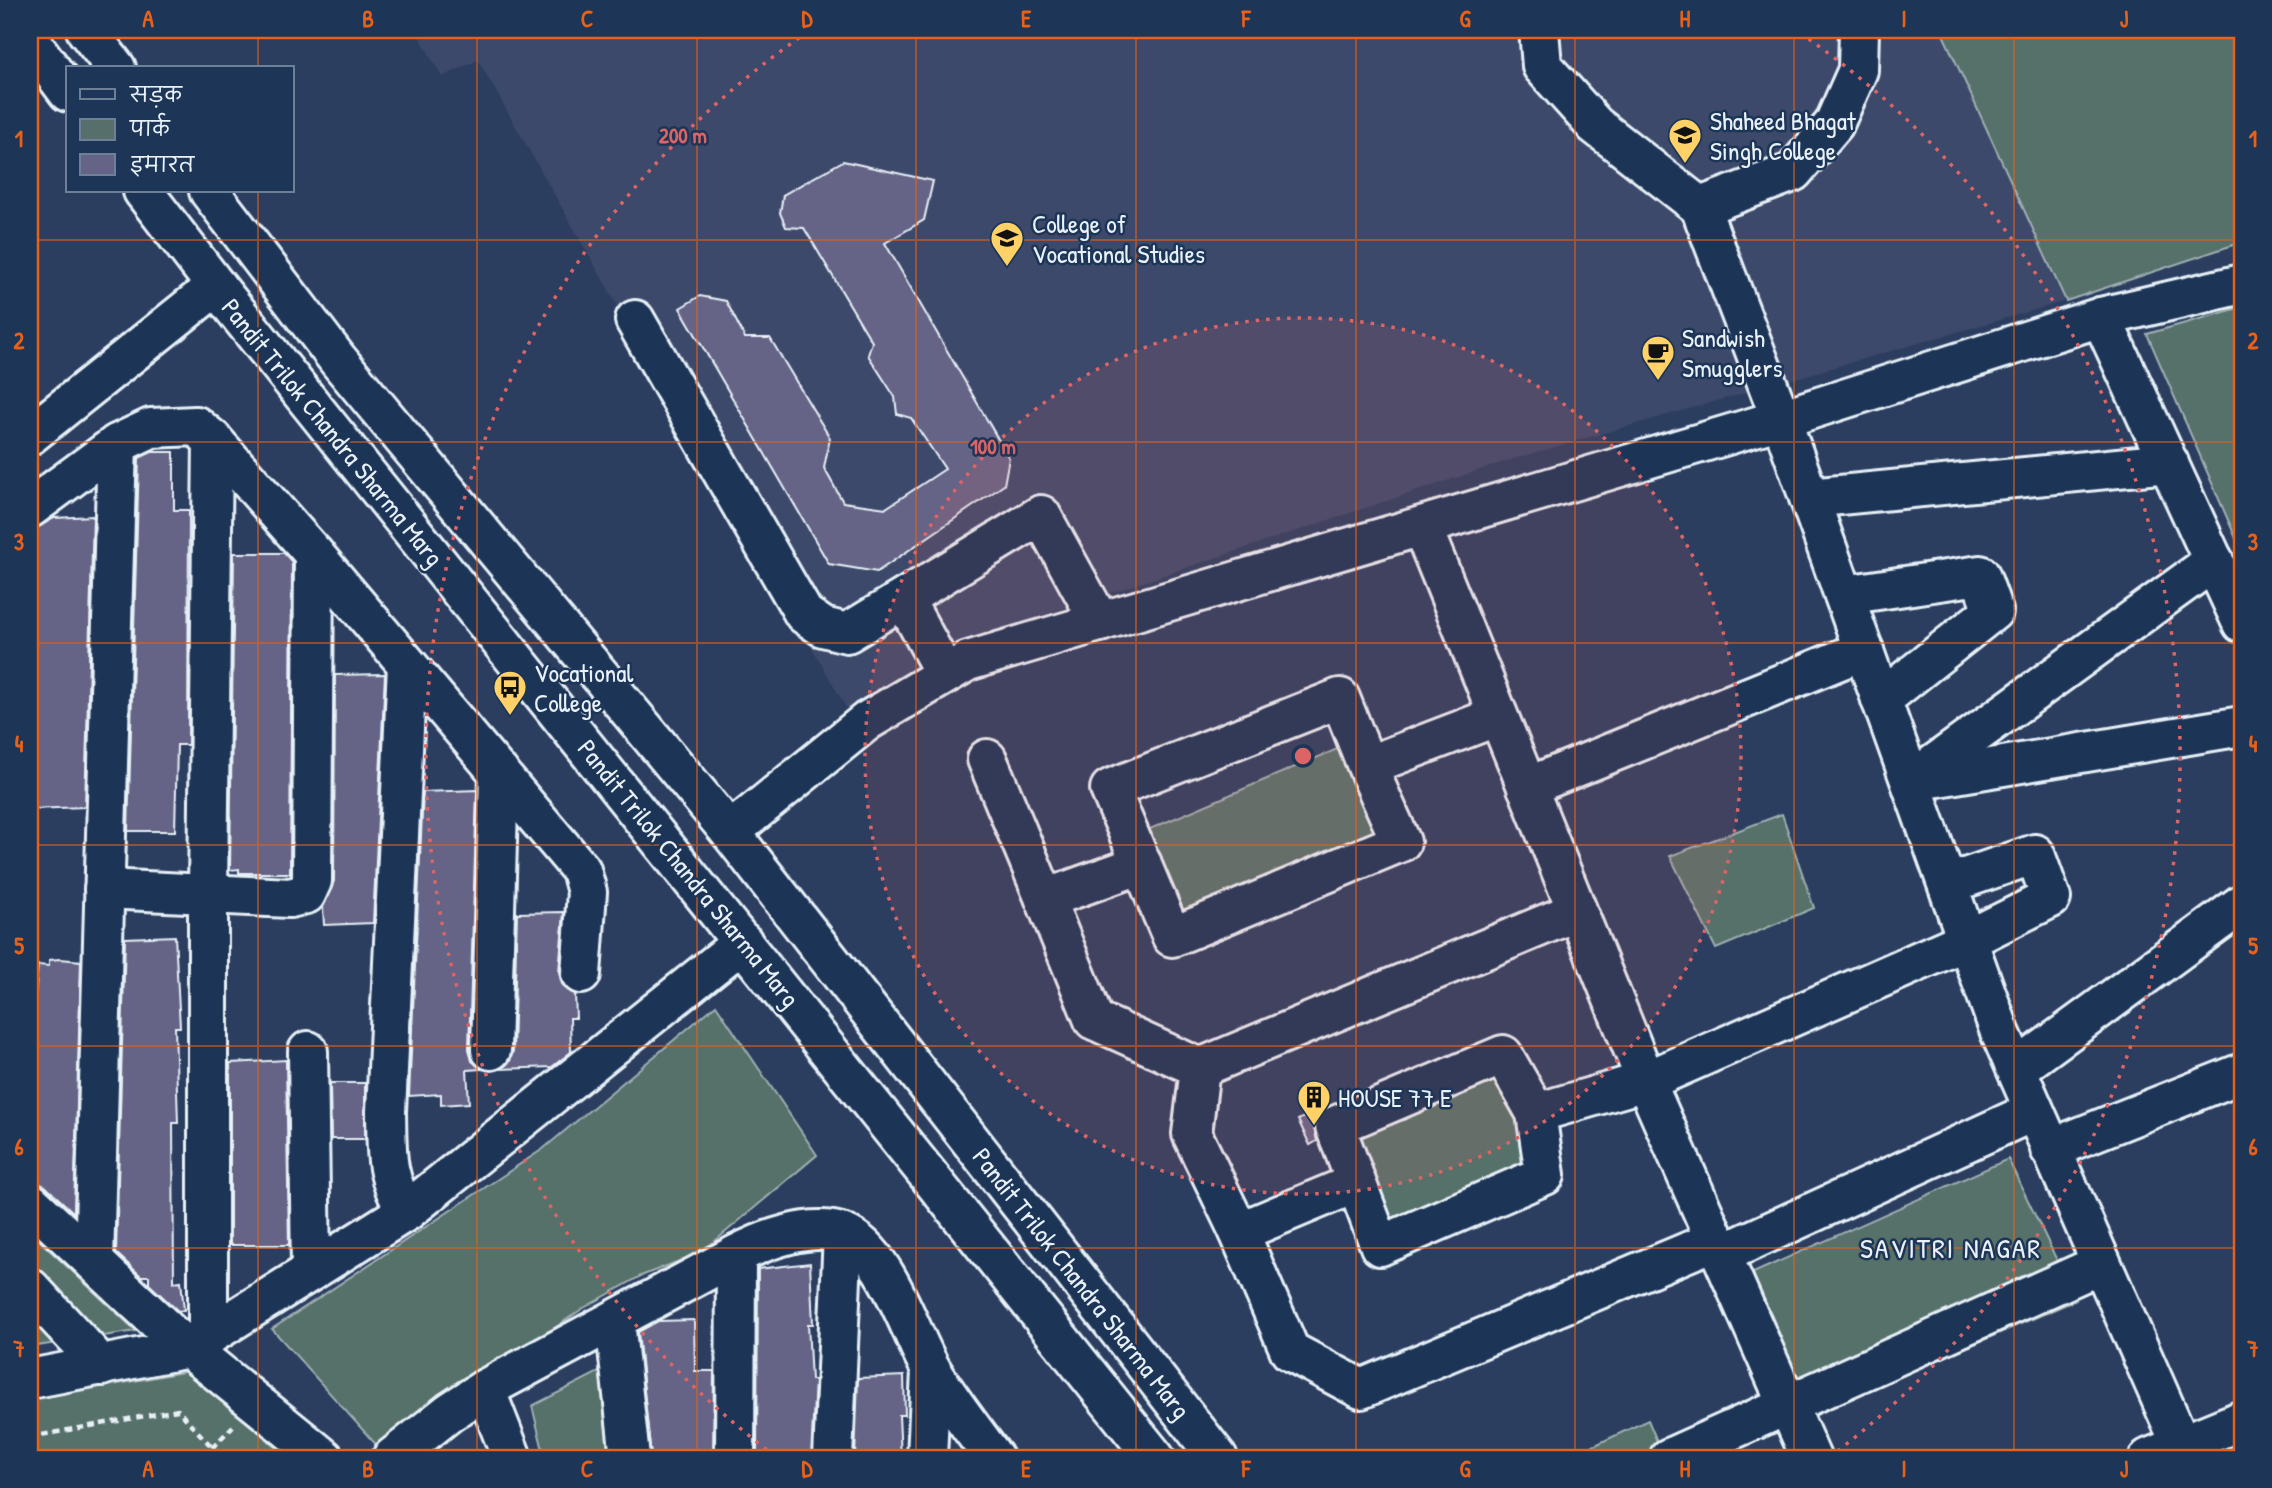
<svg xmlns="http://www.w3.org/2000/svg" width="2272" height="1488" viewBox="0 0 2272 1488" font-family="'Patrick Hand','Playpen Sans Deva',sans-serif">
	<rect width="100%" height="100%" fill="#2b3e60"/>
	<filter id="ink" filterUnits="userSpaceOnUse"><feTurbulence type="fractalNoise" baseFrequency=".0143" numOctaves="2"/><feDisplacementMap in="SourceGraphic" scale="14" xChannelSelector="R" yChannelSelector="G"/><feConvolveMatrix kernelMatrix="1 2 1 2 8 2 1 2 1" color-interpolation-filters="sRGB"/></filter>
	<g filter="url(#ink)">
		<!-- built -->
		<polygon fill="#3c496b" points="416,30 1941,30 2066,301 1513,459 945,648 847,709 478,60 442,77"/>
		<!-- green -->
		<g fill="#576f6b" stroke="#a0b0b2" stroke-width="2">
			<polygon points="1941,30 2242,30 2242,242 2066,301"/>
			<polygon points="2242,307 2242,552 2147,334"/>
			<polygon points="1356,741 1401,842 1172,937 1124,840"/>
			<polygon points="1782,814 1814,908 1716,949 1670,856"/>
			<polygon points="716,1005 817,1155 702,1252 641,1276 582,1309 379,1448 272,1329 543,1149"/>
			<polygon points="1500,1073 1545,1175 1380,1246 1336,1144"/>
			<polygon points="2008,1159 2076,1300 1809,1416 1751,1274"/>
			<polygon points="30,1232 136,1331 30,1347"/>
			<polygon points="632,1355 638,1458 545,1458 532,1406"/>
			<polygon points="194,1370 286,1458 30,1458 30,1400"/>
			<polygon points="1648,1420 1664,1458 1568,1458"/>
		</g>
		<!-- building -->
		<g fill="#656486" stroke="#e8f1f8" stroke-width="2">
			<polygon points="843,161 933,181 924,220 885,243 1009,458 1004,485 877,572 829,564 680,308 700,296 726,301 745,338 770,338 830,438 824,468 843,502 886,508 945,469 911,418 897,414 895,397 868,355 872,342 804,228 786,227 780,213 783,195"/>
			<polygon points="152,452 174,452 174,510 189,510 188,745 177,745 175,831 128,831 139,458"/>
			<polygon points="93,516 85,807 30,809 30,722 34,721 30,662 30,580 36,580 34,529 54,518"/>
			<polygon points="234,553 284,553 292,562 290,873 239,873 239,869 230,870"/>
			<polygon points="385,674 373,923 324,925 323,907 334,881 335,675"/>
			<polygon points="477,790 469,1049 472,1061 482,1069 467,1070 469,1103 441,1105 441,1094 409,1096 423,792"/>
			<polygon points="564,912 559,972 562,984 575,994 576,1018 570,1018 571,1052 552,1067 502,1069 510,1061 513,1051 517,913"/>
			<polygon points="175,936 180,1027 175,1027 178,1123 173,1123 174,1282 181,1281 184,1310 178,1311 149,1284 149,1276 141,1276 116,1253 125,938"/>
			<polygon points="60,959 81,961 74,1213 45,1186 30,1181 30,1005 34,1005 38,965 49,966 49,960"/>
			<polygon points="286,1060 289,1245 230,1245 230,1063"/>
			<polygon points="330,1083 365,1083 365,1139 331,1139"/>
			<polygon points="1318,1110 1313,1123 1317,1141 1310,1145 1298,1120"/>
			<polygon points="810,1263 813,1324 808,1324 811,1380 815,1380 811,1457 757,1458 758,1269"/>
			<polygon points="694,1320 695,1371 714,1371 713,1458 651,1458 638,1332 658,1321"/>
			<polygon points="904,1376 905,1415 899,1415 901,1458 855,1458 858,1378"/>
		</g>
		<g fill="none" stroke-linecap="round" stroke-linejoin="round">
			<defs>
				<g id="minor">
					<polyline points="1539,30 1542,66 1595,125 1700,207 1781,419 2000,1032 2187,1458"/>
					<polyline points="1700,207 1793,172 1834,124 1858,70 1859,30"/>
					<polyline points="2101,317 2242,623"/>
					<polyline points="635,320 804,614 823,627 847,633 1041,515 1100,622"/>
					<polyline points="30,435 216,286"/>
					<polyline points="1809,498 2169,463"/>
					<polyline points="30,508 117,444"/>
					<polyline points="1422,527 1655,1103 1811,1458"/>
					<polyline points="1844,595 1980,575 1993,611 1881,700"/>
					<polyline points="904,599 945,674"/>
					<path d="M 407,665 L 386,1112 C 387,1151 384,1177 407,1211"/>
					<polyline points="987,759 1045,899"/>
					<polyline points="1367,766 1401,842 1172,937 1110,789 1340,698 1367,766 1498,716"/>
					<polyline points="1920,780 2242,726"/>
					<polyline points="1911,781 2214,561"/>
					<polyline points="1527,787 1864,650"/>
					<polyline points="730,832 867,721 968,661 1781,419 2101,317 2242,284"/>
					<polyline points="1142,864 1045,899 1094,1020 1200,1068"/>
					<polyline points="104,889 290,898 306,894 312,881 314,554"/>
					<polyline points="491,1050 499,772"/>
					<polyline points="308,1051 311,1271"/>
					<polyline points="2017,1069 2242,904"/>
					<polyline points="1536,1113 1545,1175 1380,1246 1335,1126 1503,1055 1536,1113 1646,1081 1967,940 2051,898 2035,854 1948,884"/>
					<polyline points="2050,1149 2242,1073"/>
					<polyline points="1356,1183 1239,1232 1290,1351 1361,1389 1716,1240"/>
					<polyline points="30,1202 94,1262"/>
					<polyline points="1239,1232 1192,1134 1200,1068 1577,911"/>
					<polyline points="1722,1254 2034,1111"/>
					<polyline points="30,1288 102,1366"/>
					<polyline points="615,1321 630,1458"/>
					<polyline points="208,1337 208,893 213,440"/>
					<polyline points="30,1379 189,1348 407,1211 743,942"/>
					<polyline points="485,1389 512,1458"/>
					<polyline points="324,1458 170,1333 94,1262 117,444 151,428 196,426 213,440 314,554 581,870 587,892 581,974"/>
					<polyline points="392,1458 450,1412 485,1389 736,1255"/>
					<path d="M 735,1458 L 736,1255 C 764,1240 811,1222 844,1234 C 887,1251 910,1334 932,1371 C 951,1402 973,1430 994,1458"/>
					<polyline points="833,1458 843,1234"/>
					<polyline points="927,1458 931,1370"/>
					<polyline points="1669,1458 2101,1264"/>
					<polyline points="2149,1458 2242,1420"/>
				</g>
				<g id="major">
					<polyline points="86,30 116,68"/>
					<polyline points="30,41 68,92"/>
					<polyline points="143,191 216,286 1155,1458"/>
					<polyline points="209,191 338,360 730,832 1218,1458"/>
				</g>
			</defs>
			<!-- minor casing -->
			<use href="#minor" stroke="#e8f1f8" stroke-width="44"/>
			<!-- major casing -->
			<use href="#major" stroke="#e8f1f8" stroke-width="44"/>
			<!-- path -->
			<g stroke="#e8f1f8" stroke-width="4.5" stroke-dasharray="7 5" stroke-linecap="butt">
				<polyline points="30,1437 178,1410 222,1458"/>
				<polyline points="212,1448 233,1426"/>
			</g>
			<!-- minor -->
			<use href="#minor" stroke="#1d3557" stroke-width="38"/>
			<!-- major -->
			<use href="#major" stroke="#1d3557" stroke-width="38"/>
		</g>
	</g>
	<!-- grid -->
	<path fill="none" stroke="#e86118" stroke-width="2" stroke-opacity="0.55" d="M 258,30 L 258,68M 477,30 L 477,1458M 697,30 L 697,1458M 916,30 L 916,1458M 1136,30 L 1136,1458M 1356,30 L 1356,1458M 1575,30 L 1575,1458M 1794,30 L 1794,1458M 2014,30 L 2014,1458M 258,191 L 258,1458M 30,240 L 2242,240M 30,442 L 2242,442M 30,643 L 2242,643M 30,845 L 2242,845M 30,1046 L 2242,1046M 30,1248 L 2242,1248"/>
	<!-- distance rings -->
	<circle cx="1303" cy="756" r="438" fill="#db6466" fill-opacity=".12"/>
	<g fill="none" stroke="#db6466" stroke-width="3.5" stroke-dasharray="3.5 7">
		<circle cx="1303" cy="756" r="438"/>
		<path d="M775 1456A877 877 0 0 1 806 33M1800 33A877 877 0 0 1 1831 1456"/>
	</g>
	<!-- icons -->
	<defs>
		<symbol id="university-pin" viewBox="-11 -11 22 30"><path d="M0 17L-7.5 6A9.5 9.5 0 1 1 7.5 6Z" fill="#ffd166" stroke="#1d3557"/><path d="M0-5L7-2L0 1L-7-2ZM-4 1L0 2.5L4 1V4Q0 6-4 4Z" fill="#111"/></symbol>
		<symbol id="cafe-pin" viewBox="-11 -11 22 30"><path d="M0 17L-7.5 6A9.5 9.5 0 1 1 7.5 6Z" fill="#ffd166" stroke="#1d3557"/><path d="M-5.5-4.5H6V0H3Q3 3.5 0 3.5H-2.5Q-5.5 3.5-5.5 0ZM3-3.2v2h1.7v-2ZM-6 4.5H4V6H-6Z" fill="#111"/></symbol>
		<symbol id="bus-pin" viewBox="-11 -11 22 30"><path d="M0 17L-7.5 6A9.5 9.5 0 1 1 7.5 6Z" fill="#ffd166" stroke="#1d3557"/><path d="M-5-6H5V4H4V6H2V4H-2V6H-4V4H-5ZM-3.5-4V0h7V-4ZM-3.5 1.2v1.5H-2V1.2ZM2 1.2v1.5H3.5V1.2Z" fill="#111"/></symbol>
		<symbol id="building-pin" viewBox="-11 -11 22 30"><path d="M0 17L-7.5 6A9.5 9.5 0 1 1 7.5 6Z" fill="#ffd166" stroke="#1d3557"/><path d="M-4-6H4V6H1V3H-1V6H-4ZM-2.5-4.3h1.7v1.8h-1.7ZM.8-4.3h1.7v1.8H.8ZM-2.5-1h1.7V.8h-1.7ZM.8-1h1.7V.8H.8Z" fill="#111"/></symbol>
	</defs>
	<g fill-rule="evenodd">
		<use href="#university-pin" x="1666" y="116" width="38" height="52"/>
		<use href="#university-pin" x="988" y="219" width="38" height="52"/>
		<use href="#cafe-pin" x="1639" y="333" width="38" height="52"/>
		<use href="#bus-pin" x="491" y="668" width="38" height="52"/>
		<use href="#building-pin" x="1295" y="1078" width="38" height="52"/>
	</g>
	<g text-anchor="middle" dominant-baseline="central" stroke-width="5" stroke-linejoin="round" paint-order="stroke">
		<!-- poi labels -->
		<g font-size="26" fill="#e8f1f8" stroke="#1d3557" text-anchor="start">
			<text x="1710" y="120">Shaheed Bhagat<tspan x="1710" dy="30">Singh College</tspan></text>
			<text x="1032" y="223">College of<tspan x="1032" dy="30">Vocational Studies</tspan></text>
			<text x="1682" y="337">Sandwish<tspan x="1682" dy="30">Smugglers</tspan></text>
			<text x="534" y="672">Vocational<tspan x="534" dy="30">College</tspan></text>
			<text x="1338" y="1097">HOUSE 77 E</text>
		</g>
		<!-- street labels -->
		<g font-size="26" fill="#e8f1f8" stroke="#1d3557">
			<text transform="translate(333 432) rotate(51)">Pandit Trilok Chandra Sharma Marg</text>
			<text transform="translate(689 873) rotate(51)">Pandit Trilok Chandra Sharma Marg</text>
			<text transform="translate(1082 1283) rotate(52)">Pandit Trilok Chandra Sharma Marg</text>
		</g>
		<!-- neighbourhood labels -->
		<g font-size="28" letter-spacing="2" fill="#e8f1f8" stroke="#1d3557">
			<text x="1951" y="1248">SAVITRI NAGAR</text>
		</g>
	</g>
	<circle cx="1303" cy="756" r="10" fill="#db6466" stroke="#1d3557" stroke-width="3.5"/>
	<g font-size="21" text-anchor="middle" font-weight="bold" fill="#db6466" stroke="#1d3557" stroke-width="5" stroke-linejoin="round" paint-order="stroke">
		<text x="683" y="143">200 m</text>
		<text x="993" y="454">100 m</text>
	</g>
	<!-- margin -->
	<rect width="2272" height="1488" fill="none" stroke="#1d3557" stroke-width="77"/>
	<!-- legend -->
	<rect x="66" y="66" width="228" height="126" fill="#1d3557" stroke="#6e8097" stroke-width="2"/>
	<rect x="80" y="89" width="35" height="10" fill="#1d3557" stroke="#6e8097" stroke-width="2"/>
	<text x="130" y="102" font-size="21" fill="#e8f1f8">सड़क</text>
	<rect x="80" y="119" width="35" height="21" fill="#576f6b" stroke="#6e8097" stroke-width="2"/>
	<text x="130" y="136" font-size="21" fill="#e8f1f8">पार्क</text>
	<rect x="80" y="154" width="35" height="21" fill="#656486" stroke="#6e8097" stroke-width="2"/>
	<text x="130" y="172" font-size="21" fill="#e8f1f8">इमारत</text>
	<rect x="38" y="38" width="2196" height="1412" fill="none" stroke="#e86118" stroke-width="2.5"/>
	<g font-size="23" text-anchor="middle" font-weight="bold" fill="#e86118">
		<text x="148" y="27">A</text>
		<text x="368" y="27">B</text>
		<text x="587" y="27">C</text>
		<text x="807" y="27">D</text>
		<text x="1026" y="27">E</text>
		<text x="1246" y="27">F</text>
		<text x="1465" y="27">G</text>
		<text x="1685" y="27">H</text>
		<text x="1904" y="27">I</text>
		<text x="2124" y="27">J</text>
		<text x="19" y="147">1</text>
		<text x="2253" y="147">1</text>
		<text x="19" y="349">2</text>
		<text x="2253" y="349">2</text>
		<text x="19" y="550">3</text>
		<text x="2253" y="550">3</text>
		<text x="19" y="752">4</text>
		<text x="2253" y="752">4</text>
		<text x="19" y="954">5</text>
		<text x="2253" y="954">5</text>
		<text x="19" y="1155">6</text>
		<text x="2253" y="1155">6</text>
		<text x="19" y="1357">7</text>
		<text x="2253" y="1357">7</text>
		<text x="148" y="1477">A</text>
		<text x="368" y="1477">B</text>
		<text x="587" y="1477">C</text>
		<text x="807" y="1477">D</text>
		<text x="1026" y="1477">E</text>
		<text x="1246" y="1477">F</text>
		<text x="1465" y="1477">G</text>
		<text x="1685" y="1477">H</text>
		<text x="1904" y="1477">I</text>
		<text x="2124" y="1477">J</text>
	</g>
</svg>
